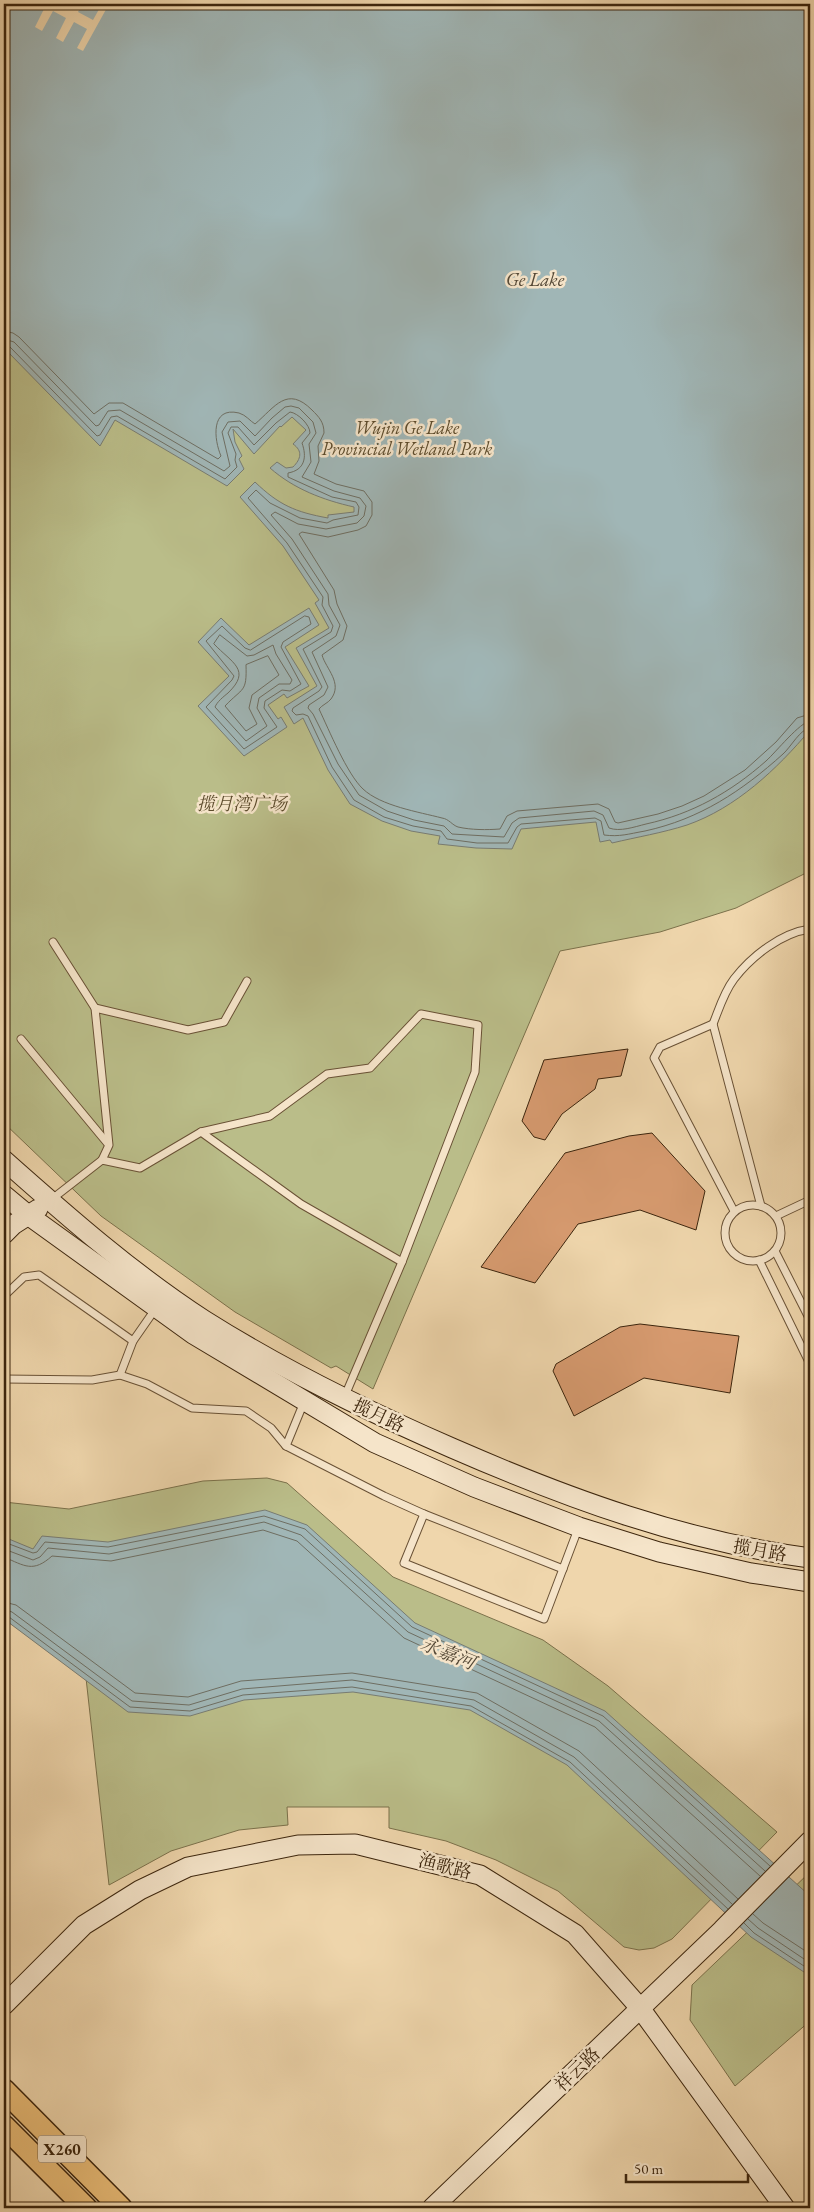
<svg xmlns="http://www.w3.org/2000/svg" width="814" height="2212" viewBox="0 0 814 2212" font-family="'EB Garamond','Noto Serif SC',serif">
	<rect width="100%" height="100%" fill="#efd6ac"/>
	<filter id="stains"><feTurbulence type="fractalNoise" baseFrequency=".004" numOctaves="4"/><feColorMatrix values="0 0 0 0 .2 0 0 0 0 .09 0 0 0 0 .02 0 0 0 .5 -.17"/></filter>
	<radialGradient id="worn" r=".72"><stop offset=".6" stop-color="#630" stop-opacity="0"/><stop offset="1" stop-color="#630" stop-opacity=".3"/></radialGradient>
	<!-- green -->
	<g fill="#babd89" stroke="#7b714b">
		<polygon points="4,4 810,4 810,871 736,908 660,932 560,951 373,1389 336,1366 331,1368 235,1312 101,1216 4,1123"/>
		<polygon points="267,1478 287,1483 393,1577 543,1640 608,1686 777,1832 672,1939 654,1948 639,1950 624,1947 558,1891 496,1860 446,1841 389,1828 389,1807 287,1807 288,1825 239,1830 171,1851 109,1885 76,1588 4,1560 4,1502 69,1509 203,1481"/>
		<polygon points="810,1872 810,2021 735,2086 690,2020 692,1985"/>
	</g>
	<!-- water -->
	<g fill="#a0b6b6" stroke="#787c72">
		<path d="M 4,4 L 810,4 L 810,730 C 777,769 736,808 687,825 C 662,833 637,837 612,843 L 610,840 L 600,842 L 596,822 L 521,829 L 512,849 L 476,848 L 438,844 L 440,836 L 411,831 L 382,821 L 350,804 L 328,770 L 303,718 L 294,724 L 284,707 L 317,686 L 296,648 L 329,628 L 315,603 L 319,600 L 283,546 L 240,497 L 255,482 C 279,505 295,512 328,518 L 328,515 L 354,512 L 354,507 C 323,500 294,489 270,468 L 277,462 L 286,468 L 293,467 C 301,459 303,451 293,444 L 306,430 L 292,417 L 281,427 L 280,426 L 254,454 L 233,429 L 235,442 L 242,456 L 239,459 L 244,469 L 227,486 L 115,420 L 100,446 L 6,350 L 4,350 Z"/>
		<polygon points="309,608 319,625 285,647 309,686 287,698 284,694 268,705 278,719 281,717 287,727 244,756 198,706 229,676 198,642 221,618 249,645"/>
		<polygon points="265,1510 307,1525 415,1623 605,1711 810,1896 810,1976 751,1937 567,1765 470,1710 353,1692 244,1700 190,1716 128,1712 4,1619 4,1537 33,1549 42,1536 108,1542"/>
	</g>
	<!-- pier -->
	<polygon fill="#efd6ac" points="39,4 63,4 71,8 74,4 82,4 78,12 93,20 102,4 109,4 83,51 77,48 87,29 74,22 63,42 56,38 66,18 53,11 42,31 35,27 45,7"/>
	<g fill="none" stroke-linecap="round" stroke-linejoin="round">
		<!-- shore -->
		<g stroke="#6e6e62" stroke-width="1">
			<path d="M 4,331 L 13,333 L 19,337 L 94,414 L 109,403 L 123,403 L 218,459 L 221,456 C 214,440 210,406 239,413 C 246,415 250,421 255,424 C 275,407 287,385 312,410 C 319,417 324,422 324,433 L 318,446 L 319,461 L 314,474 L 336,484 L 364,491 L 372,502 L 372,515 L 366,526 L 358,530 L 328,537 L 302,532 L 299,534 L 334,590 L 337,604 L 347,626 L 343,640 L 322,655 C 326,669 343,683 331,699 C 328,703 322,705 319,709 C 329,730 347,774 363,789 C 381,806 419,812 442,818 C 449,819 452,825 458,827 C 471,830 487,830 500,829 L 507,816 L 517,811 L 598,804 L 609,809 L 615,822 L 618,823 L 658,814 L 682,806 L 704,796 L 745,770 L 776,742 L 797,718 L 810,714"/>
			<path d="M 4,339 L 14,342 L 96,426 L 99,425 L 108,411 L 120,410 L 224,471 L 230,466 L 222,432 L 228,422 L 240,421 L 255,436 L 272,418 L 285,407 L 291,406 L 299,408 L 313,422 L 316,433 L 309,444 L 311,462 L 302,477 L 334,491 L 360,498 L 366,506 L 364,516 L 357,523 L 326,529 L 298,524 L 275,512 L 271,515 L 292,539 L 328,594 L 329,605 L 340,625 L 336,636 L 312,652 L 328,687 L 324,695 L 309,705 L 308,708 L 313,714 L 338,764 L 359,795 L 387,811 L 414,820 L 444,826 L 452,834 L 504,837 L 512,823 L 519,818 L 594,811 L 603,815 L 609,828 C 620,832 634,827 646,824 C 692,814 731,792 766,761 C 776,752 800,722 810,721"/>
			<path d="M 4,345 L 10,347 L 97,436 L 100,435 L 111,417 L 117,416 L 225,479 L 237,467 L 235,460 L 236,454 L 228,433 L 231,427 L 238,427 L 254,445 L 276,423 L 290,412 C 298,413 310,425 310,433 L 302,443 C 307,457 305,470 288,473 L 288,477 L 332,497 L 356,502 L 359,507 L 358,515 L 333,520 L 327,523 L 300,518 L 270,503 L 256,490 L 248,498 L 287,543 L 323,597 L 322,605 L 333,626 L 331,632 L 303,649 L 322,687 L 319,691 L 293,708 L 292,711 L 296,715 L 303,714 L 308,716 L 332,767 L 354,800 L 384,817 L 413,826 L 441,831 L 447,839 L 477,843 L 508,843 L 517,827 L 521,824 L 595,818 L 601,821 L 604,835 C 620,837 628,834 645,831 C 700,819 742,791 783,754 C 791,747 800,729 810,728"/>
			<polygon points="305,616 309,617 311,624 283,642 281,647 301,684 290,691 282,690 265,701 264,708 277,727 244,749 206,707 232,680 234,676 206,641 222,626 245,648 250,650"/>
			<path d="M 220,635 L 247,656 L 254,655 L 273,645 L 276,654 L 292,680 L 290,684 L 279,684 L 259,698 L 257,708 L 267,726 L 246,741 L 215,707 C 217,702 223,697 228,693 C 252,670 232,663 214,644 Z"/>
			<path d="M 268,656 L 279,675 L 252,695 L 249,708 L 257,724 L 246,731 L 225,706 C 243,687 247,693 246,665 Z"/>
			<polyline points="4,1542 33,1553 37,1552 45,1542 108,1547 264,1516 305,1529 412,1627 603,1716 770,1866"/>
			<polyline points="4,1549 33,1560 40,1557 48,1548 109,1554 264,1522 301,1535 408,1632 599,1721 765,1871"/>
			<path d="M 4,1557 C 25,1566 33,1573 52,1556 L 111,1561 L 263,1530 L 297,1541 L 404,1638 L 595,1727 L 760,1876"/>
			<polyline points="4,1602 16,1605 135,1693 188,1697 241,1681 352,1673 477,1693 579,1751 738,1899"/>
			<polyline points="4,1609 12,1612 132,1701 189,1705 242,1689 352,1680 474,1700 574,1757 732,1904"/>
			<polyline points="4,1616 9,1617 130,1707 190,1711 243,1695 352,1687 471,1706 570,1762 728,1909"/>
			<polyline points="753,1914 763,1923 810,1954"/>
			<polyline points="748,1919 758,1928 810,1963"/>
			<polyline points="744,1923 754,1933 810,1970"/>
		</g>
	</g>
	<!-- building -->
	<g fill="#d69a6f" stroke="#3c250d">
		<polygon points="628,1049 621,1076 598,1079 595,1089 562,1114 545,1140 534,1137 522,1121 544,1060"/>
		<polygon points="652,1133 705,1191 696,1230 640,1210 578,1224 535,1283 481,1267 565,1153 629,1136"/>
		<polygon points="640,1324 739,1336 730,1393 644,1378 574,1416 553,1371 556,1364 620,1327"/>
	</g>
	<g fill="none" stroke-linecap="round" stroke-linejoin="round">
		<defs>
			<g id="lane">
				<polyline points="53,942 95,1008 109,1145 102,1160"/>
				<polyline points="95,1008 188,1030 224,1022 247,981"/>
				<polyline points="713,1024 660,1047 654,1058 734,1211"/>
				<polyline points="21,1039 108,1144"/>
				<polyline points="201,1132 301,1204 402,1262"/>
				<polyline points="52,1199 102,1160 140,1168 201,1132 270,1116 327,1074 370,1068 421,1014 478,1025 475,1072 402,1262 344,1398"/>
				<circle cx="753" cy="1233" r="28"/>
				<path d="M 761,1206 L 713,1024 C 719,1009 724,992 734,979 C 752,956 781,933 810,929"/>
				<polyline points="776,1216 810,1200"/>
				<polyline points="775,1251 810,1320"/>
				<polyline points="759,1260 810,1364"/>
				<polyline points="4,1296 24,1277 39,1275 133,1341"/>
				<polyline points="120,1375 133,1341 156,1308"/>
				<polyline points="4,1379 92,1380 120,1375 147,1384 192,1408 246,1411 271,1428 286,1446"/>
				<polyline points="304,1402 286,1446 384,1496 424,1514 563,1569"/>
				<polyline points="424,1514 404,1563 544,1619 578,1529"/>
			</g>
			<g id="secondary">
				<path d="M 4,1160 C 67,1216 133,1274 204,1320 C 283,1370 367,1411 452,1448 C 569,1499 684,1541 810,1558"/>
				<polyline points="4,1195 28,1215 193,1334 375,1443 474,1487 579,1527 659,1552 751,1573 810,1582"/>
				<polyline points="4,1234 13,1225 38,1209"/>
				<polyline points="4,2005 84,1925 140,1890 188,1867 298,1845 355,1844 480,1875 575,1934 640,2008 785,2208"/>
				<polyline points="432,2208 722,1930 810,1841"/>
			</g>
			<g id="primary">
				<polyline points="4,2090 121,2208"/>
				<polyline points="4,2126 86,2208"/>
			</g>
		</defs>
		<!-- lane casing -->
		<use href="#lane" stroke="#695135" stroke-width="9"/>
		<!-- secondary casing -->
		<use href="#secondary" stroke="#3c250d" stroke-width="21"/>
		<!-- primary casing -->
		<use href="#primary" stroke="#3c250d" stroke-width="24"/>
		<!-- lane -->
		<use href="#lane" stroke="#f5e4c9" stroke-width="7"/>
		<!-- secondary -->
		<use href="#secondary" stroke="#f5e4c9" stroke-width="19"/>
		<!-- primary -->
		<use href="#primary" stroke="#e8bb76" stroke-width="21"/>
	</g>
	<g text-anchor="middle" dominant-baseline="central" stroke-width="5" stroke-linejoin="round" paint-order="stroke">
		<!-- shield labels -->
		<rect fill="#f5e4c9" stroke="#745e45" stroke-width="1" x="38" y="2135.5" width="48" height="27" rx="4"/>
		<g font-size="16" font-weight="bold" fill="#3c250d">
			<text x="62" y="2149">X260</text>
		</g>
		<!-- park labels -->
		<g font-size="18" font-style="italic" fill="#5c4b2c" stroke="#f5e4c9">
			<text x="407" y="427">Wujin Ge Lake<tspan x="407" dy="21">Provincial Wetland Park</tspan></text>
			<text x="242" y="803">揽月湾广场</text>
		</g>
		<!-- street labels -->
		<g font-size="18" fill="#3c250d" stroke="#f5e4c9">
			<text transform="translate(379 1415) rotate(25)">揽月路</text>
			<text transform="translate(760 1550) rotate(10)">揽月路</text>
			<text transform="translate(445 1866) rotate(14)">渔歌路</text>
			<text transform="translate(577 2069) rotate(-44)">祥云路</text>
		</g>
		<!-- water labels -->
		<g font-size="19" font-style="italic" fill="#554937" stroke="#f5e4c9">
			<text x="535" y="279">Ge Lake</text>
			<text transform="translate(448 1653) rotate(22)">永嘉河</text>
		</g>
	</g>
	<!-- margin -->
	<rect width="814" height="2212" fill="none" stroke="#efd6ac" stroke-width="20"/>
	<rect x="5" y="5" width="804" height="2202" fill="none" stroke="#3c250d" stroke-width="2.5"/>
	<rect x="10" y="10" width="794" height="2192" fill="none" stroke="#3c250d"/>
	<!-- scale -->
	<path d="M626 2174v8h122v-8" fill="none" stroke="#3c250d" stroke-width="2.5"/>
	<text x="634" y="2174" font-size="15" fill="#3c250d" stroke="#f5e4c9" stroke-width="4" paint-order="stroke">50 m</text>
	<rect width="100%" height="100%" filter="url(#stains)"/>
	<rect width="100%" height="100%" fill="url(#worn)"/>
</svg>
